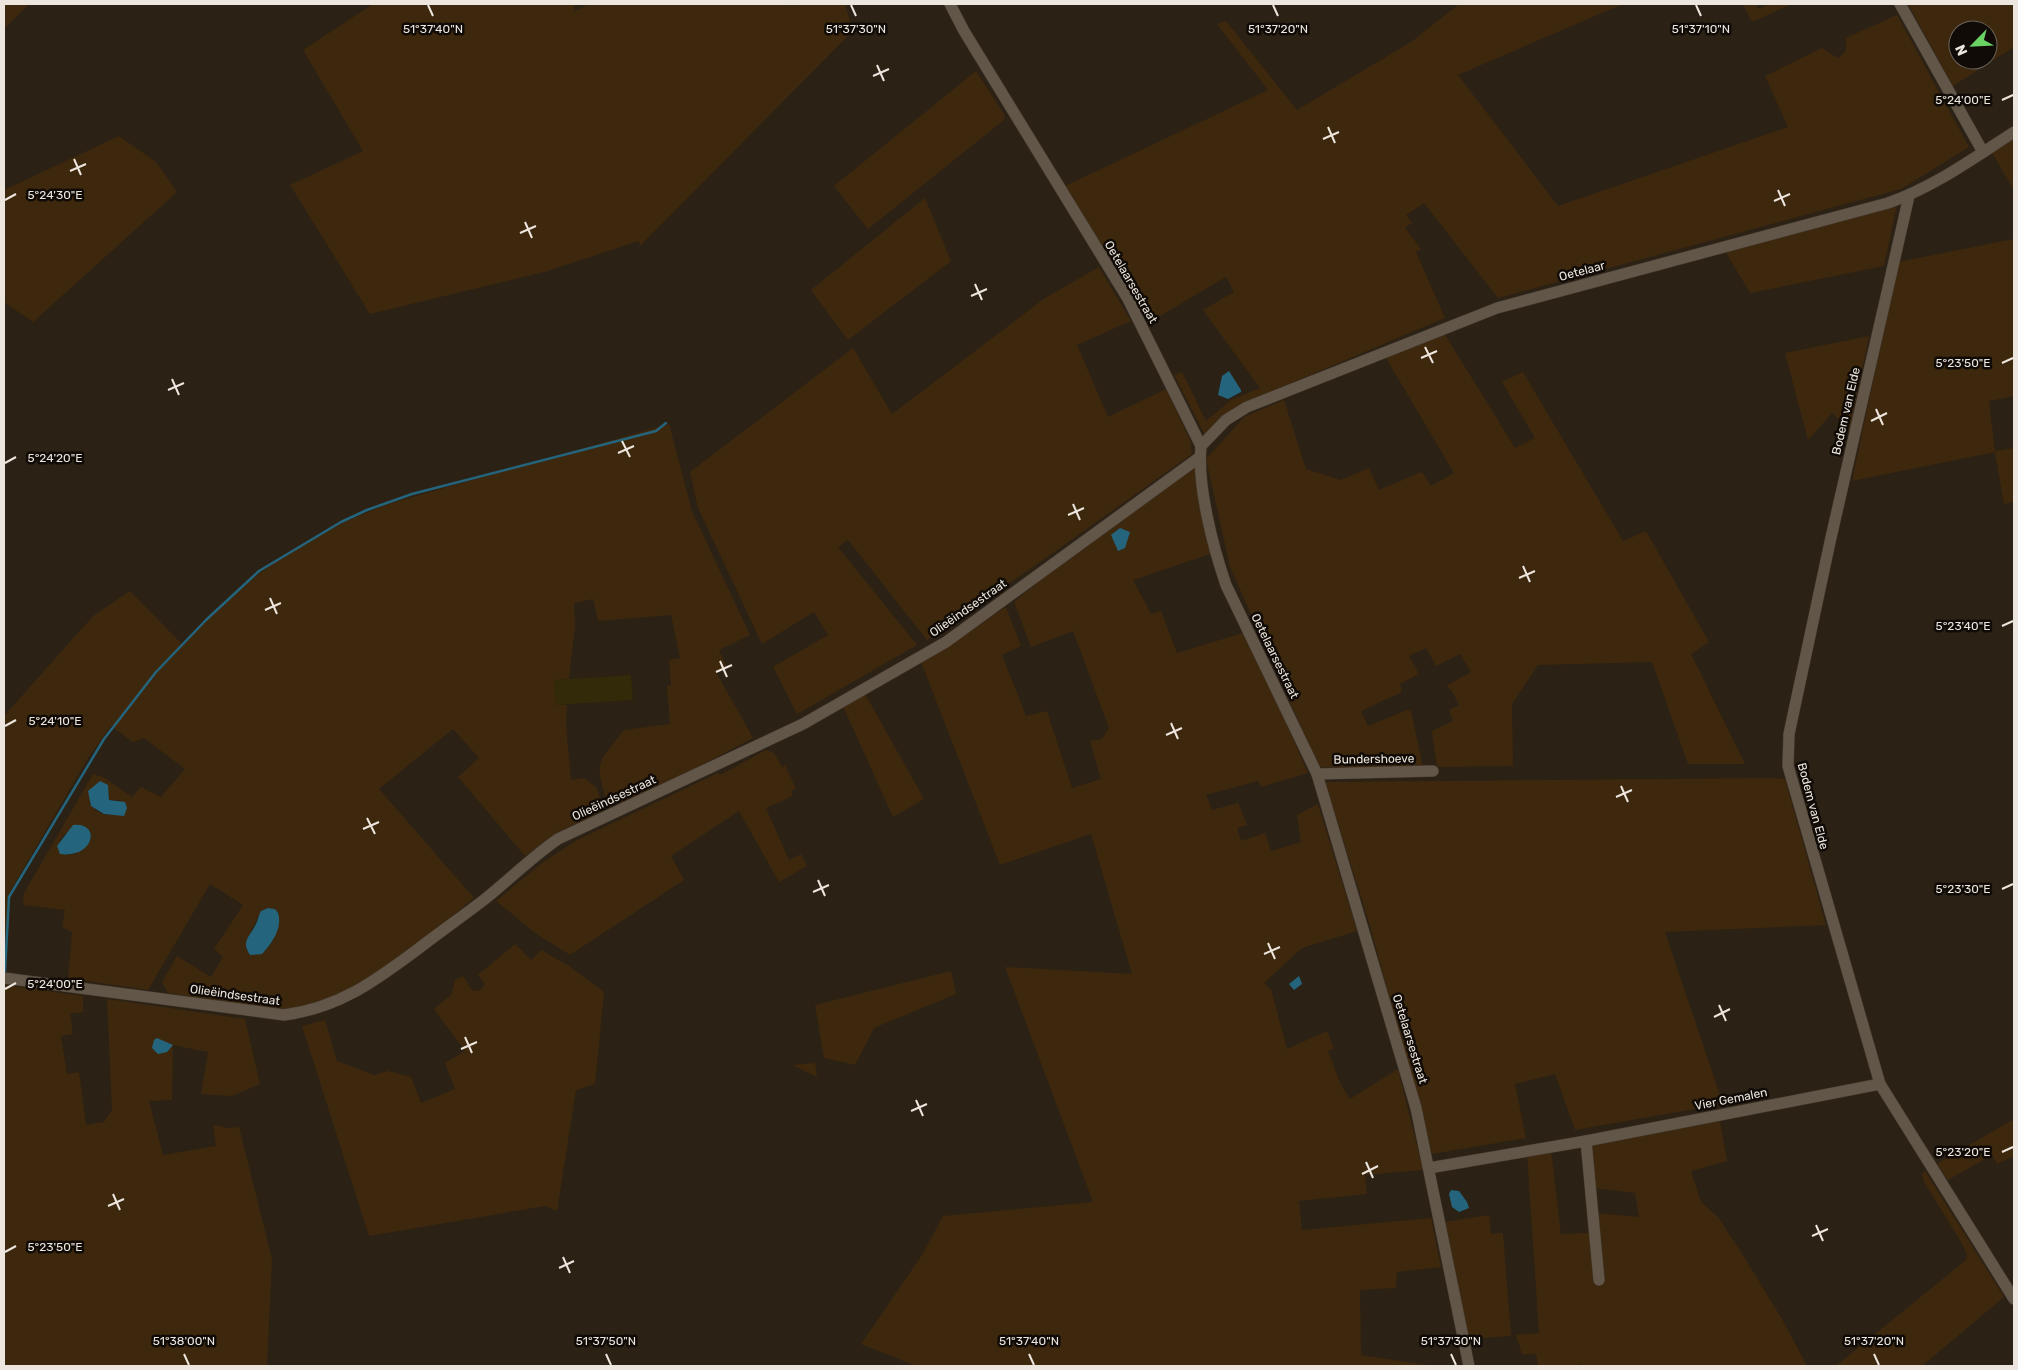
<svg xmlns="http://www.w3.org/2000/svg" width="2018" height="1370" viewBox="0 0 2018 1370" font-family="Rubik,sans-serif">
	<rect width="100%" height="100%" fill="#2b2115"/>
	<!-- green -->
	<g fill="#3e280d" fill-rule="evenodd">
		<polygon points="4,4 29,4 4,29"/>
		<polygon points="373,4 573,4 575,11 589,4 790,4 791,6 798,4 845,4 853,31 640,246 639,241 544,272 370,314 290,185 363,151 303,50"/>
		<polygon points="1459,4 1623,4 1458,75 1558,206 1788,127 1765,76 1822,48 1838,58 1846,51 1846,38 1897,15 1969,147 1901,189 1498,298 1424,203 1406,215 1412,223 1405,228 1421,249 1416,252 1445,318 1256,398 1205,435 1174,375 1182,372 1206,421 1231,400 1260,388 1203,310 1234,292 1226,277 1148,323 1065,186 1268,90 1217,24 1226,21 1297,110 1411,42"/>
		<polygon points="1743,4 1756,4 1758,9 1770,4 1792,4 1754,21 1751,20"/>
		<path d="M 1908,4 L 2014,4 L 2014,47 L 1953,86 ZM 1958,30 L 1988,30 L 1988,60 L 1958,60 Z"/>
		<polygon points="976,71 1005,116 1004,120 868,229 834,186"/>
		<polygon points="119,136 156,162 177,192 33,322 4,302 4,190"/>
		<polygon points="2014,136 2014,190 1991,151"/>
		<polygon points="925,198 951,261 848,340 811,290"/>
		<polygon points="1897,205 1884,266 1750,293 1725,251"/>
		<polygon points="2014,239 2014,396 1989,401 1995,451 2014,448 2014,502 2004,504 1995,452 1852,481 1898,262"/>
		<polygon points="1099,267 1131,321 1077,345 1108,417 1166,389 1190,440 1192,454 1033,567 927,640 848,540 838,547 917,645 797,714 773,667 828,635 814,612 762,644 698,508 690,472 853,348 892,414 1045,298"/>
		<polygon points="1444,333 1515,448 1535,438 1502,382 1523,372 1623,541 1646,531 1709,642 1691,654 1745,764 1688,764 1652,662 1538,665 1512,704 1513,766 1437,767 1432,731 1453,721 1449,710 1459,705 1452,691 1446,686 1471,672 1460,654 1436,666 1426,648 1409,656 1419,674 1400,684 1402,692 1361,711 1368,726 1407,710 1411,711 1423,767 1319,767 1230,567 1206,459 1244,417 1284,400 1306,469 1341,480 1369,468 1379,490 1422,472 1431,486 1454,473 1386,358"/>
		<polygon points="1869,336 1850,429 1832,413 1808,440 1785,353"/>
		<path d="M 669,424 L 692,511 L 750,635 L 719,650 L 726,666 L 716,672 L 753,738 L 688,772 L 609,808 C 595,762 594,767 624,730 L 670,724 L 667,686 L 671,685 L 669,660 L 680,658 L 671,615 L 598,621 L 593,599 L 574,603 L 575,626 L 569,679 L 555,680 L 556,705 L 567,705 L 566,725 L 571,780 L 584,778 L 597,788 L 603,811 L 558,832 L 525,856 L 459,778 L 457,778 L 479,758 L 453,729 L 379,789 L 474,898 L 373,981 L 293,1013 L 168,993 L 162,982 L 177,956 L 211,977 L 223,957 L 214,949 L 243,905 L 210,884 L 148,990 L 68,978 L 72,932 L 62,927 L 65,910 L 23,905 L 24,893 L 93,774 L 103,777 L 132,797 L 141,787 L 161,797 L 185,769 L 144,738 L 133,742 L 111,726 L 88,758 L 11,890 L 4,968 L 4,716 L 93,616 L 130,591 L 182,644 C 242,578 307,534 391,503 ZM 109,793 L 109,800 L 120,800 L 112,815 C 101,815 94,811 89,802 ZM 89,830 L 91,840 L 75,854 L 66,855 L 59,842 L 65,834 ZM 268,908 L 275,909 C 280,930 277,938 262,954 L 250,954 L 246,949 L 252,929 L 261,911 Z"/>
		<polygon points="1195,468 1213,553 1133,580 1151,614 1161,611 1177,653 1246,632 1308,773 1261,787 1258,781 1206,795 1212,810 1238,803 1247,825 1237,828 1241,841 1265,833 1271,851 1301,842 1297,815 1318,804 1357,931 1302,948 1264,983 1271,989 1287,1049 1327,1031 1334,1048 1328,1051 1341,1085 1350,1099 1398,1069 1423,1170 1365,1175 1367,1194 1299,1201 1302,1230 1431,1218 1441,1267 1397,1272 1396,1288 1360,1290 1361,1355 1433,1366 916,1366 861,1344 922,1255 943,1216 1093,1202 1005,967 1132,974 1091,834 1000,865 921,662 1006,607 1021,646 1002,655 1026,716 1047,711 1072,788 1101,779 1090,741 1102,739 1109,728 1073,631 1031,647 1014,602 1058,566"/>
		<polygon points="865,694 924,799 893,817 843,706"/>
		<polygon points="766,750 774,753 782,767 785,765 796,789 791,791 793,796 766,808 789,860 801,854 807,866 779,882 739,811 671,856 684,880 570,955 535,933 496,901 543,862 577,840 718,773 720,775"/>
		<polygon points="1772,778 1785,779 1826,925 1665,932 1723,1104 1575,1130 1555,1074 1515,1084 1526,1138 1432,1154 1370,926 1325,782"/>
		<polygon points="515,944 531,960 541,950 569,966 604,992 595,1084 576,1090 557,1211 545,1206 369,1236 302,1026 325,1020 337,1061 374,1075 388,1071 411,1077 421,1103 455,1089 445,1063 465,1051 434,1009 451,995 455,980 463,976 472,990 479,991 485,985 478,975"/>
		<polygon points="951,971 956,994 874,1028 855,1065 824,1058 815,1005"/>
		<polygon points="4,985 83,996 83,1012 70,1014 73,1034 61,1036 67,1074 79,1072 86,1125 104,1122 112,1110 107,999 245,1019 260,1084 232,1096 201,1094 208,1052 173,1045 172,1100 149,1101 163,1155 216,1146 213,1125 228,1128 239,1127 272,1259 267,1366 4,1366"/>
		<polygon points="815,1063 817,1077 792,1065"/>
		<polygon points="2014,1119 2014,1156 1997,1164 1992,1155 1948,1180 1937,1164"/>
		<polygon points="1720,1121 1727,1161 1691,1171 1701,1202 1718,1217 1739,1249 1781,1317 1807,1366 1591,1366 1578,1364 1578,1366 1538,1366 1536,1354 1522,1354 1516,1335 1539,1333 1527,1154 1551,1150 1561,1234 1589,1233 1594,1283 1596,1213 1639,1217 1635,1193 1593,1188 1589,1144"/>
		<polygon points="1925,1171 2004,1297 1922,1366 1836,1366 1966,1260 1967,1255 1963,1245 1924,1182 1922,1174"/>
		<polygon points="1489,1215 1491,1234 1503,1233 1511,1336 1468,1339 1444,1222"/>
	</g>
	<!-- sand -->
	<polygon fill="#322a08" points="631,675 633,700 556,705 554,680"/>
	<!-- water -->
	<g fill="#24647c">
		<polygon points="1229,371 1241,390 1241,392 1228,399 1218,395 1222,376"/>
		<polygon points="1120,528 1130,532 1125,548 1118,551 1111,535"/>
		<polygon points="100,781 108,785 109,800 125,802 127,808 124,816 104,814 91,806 88,791"/>
		<path d="M 73,825 C 102,822 94,859 60,854 L 57,846 Z"/>
		<path d="M 268,908 L 275,909 L 278,913 C 283,928 272,943 262,954 L 250,955 C 241,942 249,937 255,926 C 258,921 258,916 261,911 Z"/>
		<polygon points="1299,976 1302,984 1294,990 1289,984"/>
		<polygon points="157,1038 173,1045 167,1052 158,1054 152,1048 154,1040"/>
		<polygon points="1451,1190 1459,1191 1467,1202 1469,1208 1459,1212 1452,1207 1449,1194"/>
	</g>
	<g fill="none" stroke-linecap="round" stroke-linejoin="round">
		<!-- stream -->
		<polyline stroke="#24647c" stroke-width="2.5" points="5,971 9,897 104,739 156,672 206,620 259,571 341,522 367,510 412,494 656,431 666,423"/>
		<defs>
			<g id="minor">
				<path d="M 950,4 L 964,31 L 1128,299 L 1201,446 C 1197,486 1213,547 1226,585 L 1317,774 L 1416,1108 L 1469,1366"/>
				<polyline points="1900,4 1983,152"/>
				<polyline points="1909,196 1830,542 1789,734 1788,766 1880,1084 2014,1299"/>
				<path d="M 1201,446 L 1226,420 L 1247,407 L 1497,308 L 1888,203 C 1934,187 1974,158 2014,132"/>
				<polyline points="1317,774 1433,771"/>
				<path d="M 4,978 L 284,1015 C 339,1008 375,981 418,949 C 440,932 463,916 485,899 C 510,879 532,857 558,839 L 803,724 L 946,642 L 1200,457"/>
				<polyline points="1586,1141 1599,1280"/>
				<polyline points="1429,1168 1586,1141 1880,1084"/>
			</g>
		</defs>
		<!-- minor casing -->
		<use href="#minor" stroke="#443a32" stroke-width="12"/>
		<!-- minor -->
		<use href="#minor" stroke="#625648" stroke-width="11"/>
	</g>
	<!-- ticks -->
	<path fill="none" stroke="#ede6de" stroke-width="2" d="M 428,5 L 433,16M 851,5 L 856,16M 1273,5 L 1278,16M 1696,5 L 1701,16M 877,65 L 884,81M 873,76 L 889,69M 2002,100 L 2013,95M 1328,127 L 1335,143M 1323,139 L 1339,132M 74,159 L 81,175M 70,171 L 86,164M 1778,190 L 1785,206M 5,200 L 16,194M 1774,201 L 1790,194M 525,222 L 532,238M 520,233 L 536,226M 975,284 L 982,300M 971,296 L 987,289M 1425,347 L 1433,363M 1421,358 L 1437,351M 2002,363 L 2013,358M 172,379 L 179,395M 168,390 L 184,383M 1876,409 L 1883,425M 1871,421 L 1887,413M 622,441 L 630,457M 618,453 L 634,446M 5,463 L 16,457M 1073,504 L 1080,520M 1068,515 L 1084,508M 1523,566 L 1530,582M 1519,578 L 1535,571M 270,598 L 277,614M 265,610 L 281,603M 2002,626 L 2013,621M 720,661 L 727,677M 716,672 L 732,665M 1171,723 L 1178,739M 5,726 L 16,720M 1166,735 L 1182,728M 1621,786 L 1628,802M 1616,797 L 1632,790M 367,818 L 375,834M 363,829 L 379,822M 818,880 L 825,896M 2002,889 L 2013,884M 813,892 L 829,885M 1268,943 L 1275,959M 1264,954 L 1280,947M 5,989 L 16,983M 1719,1005 L 1726,1021M 1714,1017 L 1730,1009M 465,1037 L 472,1053M 461,1049 L 477,1042M 916,1100 L 923,1116M 911,1111 L 927,1104M 2002,1152 L 2013,1147M 1366,1162 L 1373,1178M 1362,1174 L 1378,1166M 113,1194 L 120,1210M 108,1206 L 124,1199M 1816,1225 L 1823,1241M 1812,1236 L 1828,1229M 5,1252 L 16,1246M 563,1257 L 570,1273M 559,1268 L 574,1261M 184,1354 L 189,1365M 606,1354 L 611,1365M 1029,1354 L 1034,1365M 1451,1354 L 1456,1365M 1874,1354 L 1879,1365"/>
	<g text-anchor="middle" dominant-baseline="central" stroke-width="5" stroke-linejoin="round" paint-order="stroke">
		<!-- street labels -->
		<g font-size="12" fill="#ede6de" stroke="#100b06">
			<text transform="translate(1582 271) rotate(-15)">Oetelaar</text>
			<text transform="translate(1131 282) rotate(60)">Oetelaarsestraat</text>
			<text transform="translate(1846 411) rotate(-77)">Bodem van Elde</text>
			<text transform="translate(968 608) rotate(-35)">Olieëindsestraat</text>
			<text transform="translate(1275 656) rotate(64)">Oetelaarsestraat</text>
			<text transform="translate(1374 759) rotate(-1)">Bundershoeve</text>
			<text transform="translate(614 798) rotate(-25)">Olieëindsestraat</text>
			<text transform="translate(1813 806) rotate(75)">Bodem van Elde</text>
			<text transform="translate(235 995) rotate(8)">Olieëindsestraat</text>
			<text transform="translate(1410 1039) rotate(73)">Oetelaarsestraat</text>
			<text transform="translate(1731 1099) rotate(-11)">Vier Gemalen</text>
		</g>
	</g>
	<g font-size="12" text-anchor="middle" fill="#ede6de" stroke="#100b06" stroke-width="5" stroke-linejoin="round" paint-order="stroke">
		<text x="433" y="33">51°37'40"N</text>
		<text x="856" y="33">51°37'30"N</text>
		<text x="1278" y="33">51°37'20"N</text>
		<text x="1701" y="33">51°37'10"N</text>
		<text x="1963" y="104">5°24'00"E</text>
		<text x="55" y="199">5°24'30"E</text>
		<text x="1963" y="367">5°23'50"E</text>
		<text x="55" y="462">5°24'20"E</text>
		<text x="1963" y="630">5°23'40"E</text>
		<text x="55" y="725">5°24'10"E</text>
		<text x="1963" y="893">5°23'30"E</text>
		<text x="55" y="988">5°24'00"E</text>
		<text x="1963" y="1156">5°23'20"E</text>
		<text x="55" y="1251">5°23'50"E</text>
		<text x="184" y="1345">51°38'00"N</text>
		<text x="606" y="1345">51°37'50"N</text>
		<text x="1029" y="1345">51°37'40"N</text>
		<text x="1451" y="1345">51°37'30"N</text>
		<text x="1874" y="1345">51°37'20"N</text>
	</g>
	<!-- border -->
	<rect width="2018" height="1370" fill="none" stroke="#ede6de" stroke-width="10"/>
	<!-- north arrow -->
	<g transform="translate(1973 45) rotate(246)"><circle r="24" fill="#100b06" stroke="#68635c"/>
	<path d="M0-4L9 19L0 12L-9 19Z" fill="#6ad364"/>
	<text y="-8" font-size="14" font-weight="bold" text-anchor="middle" fill="#ede6de">N</text>
	</g>
</svg>
